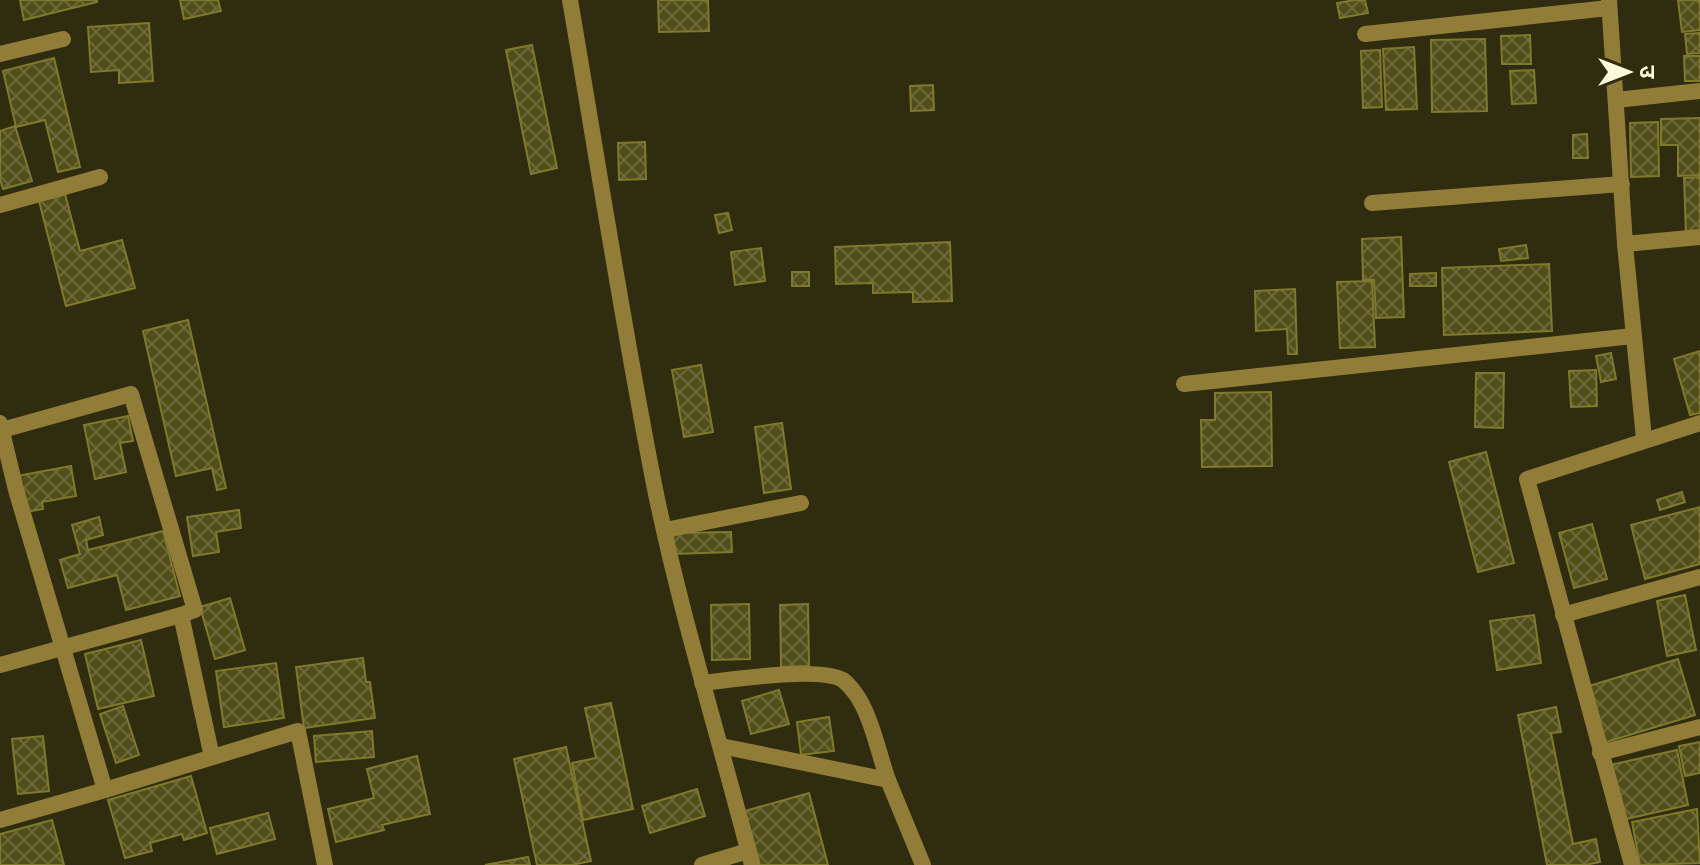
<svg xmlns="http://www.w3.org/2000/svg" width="1700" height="865" viewBox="0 0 1700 865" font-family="'Public Sans','Noto Sans Devanagari',sans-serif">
	<defs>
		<pattern id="building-cross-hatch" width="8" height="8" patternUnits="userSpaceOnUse" patternTransform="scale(2)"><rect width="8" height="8" fill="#514e1a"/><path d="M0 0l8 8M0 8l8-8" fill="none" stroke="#6b683b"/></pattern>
	</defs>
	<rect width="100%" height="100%" fill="#2f2c10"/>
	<!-- building -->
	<g fill="url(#building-cross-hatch)" stroke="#7f7a2b" stroke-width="2">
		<polygon points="20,0 97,0 97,2 24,20"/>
		<polygon points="180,0 218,0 221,11 184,19"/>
		<polygon points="658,0 708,0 709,31 659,32"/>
		<polygon points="1355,0 1365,0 1368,13 1340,18 1337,3"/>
		<polygon points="1678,0 1700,0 1700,30 1682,32"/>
		<polygon points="149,23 153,81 119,83 119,70 91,72 88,27"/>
		<polygon points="1700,33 1700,53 1687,54 1685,34"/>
		<polygon points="1530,35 1531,64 1502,64 1501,36"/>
		<polygon points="1485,39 1487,111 1432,112 1431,40"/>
		<polygon points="532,45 557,168 531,174 506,50"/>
		<polygon points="1414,47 1417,109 1386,110 1383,49"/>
		<polygon points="1380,50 1382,107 1363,108 1361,51"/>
		<polygon points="1684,56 1700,56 1700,81 1685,81"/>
		<polygon points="54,58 80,167 58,172 45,120 16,127 3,71"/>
		<polygon points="1534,70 1536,103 1512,104 1510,71"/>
		<polygon points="933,85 934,110 911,111 910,86"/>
		<polygon points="1700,118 1700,175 1678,176 1678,145 1661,145 1661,119"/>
		<polygon points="1658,122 1659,176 1631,177 1630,123"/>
		<polygon points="15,126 32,181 3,189 0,179 0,131"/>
		<polygon points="1587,134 1588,158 1573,158 1573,135"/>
		<polygon points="645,142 646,179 619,180 618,143"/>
		<polygon points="1700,177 1700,234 1686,234 1684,178"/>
		<polygon points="65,194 80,251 122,240 135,288 66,306 39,201"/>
		<polygon points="728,213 732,230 719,233 715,215"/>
		<polygon points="1401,237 1404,317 1376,318 1374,280 1363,280 1362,239"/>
		<polygon points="950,242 952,301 913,302 913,292 873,293 873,283 836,284 835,247"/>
		<polygon points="1526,245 1528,258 1501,261 1499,249"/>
		<polygon points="761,248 765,281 735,285 731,252"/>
		<polygon points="1549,264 1552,331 1444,335 1442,268"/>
		<rect x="792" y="272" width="17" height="14"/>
		<polygon points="1436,273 1436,286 1410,286 1410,274"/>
		<polygon points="1372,281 1375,347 1340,348 1337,282"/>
		<polygon points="1295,289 1297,354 1288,354 1287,329 1256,331 1255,291"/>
		<polygon points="188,320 226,488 217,490 212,468 176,476 143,331"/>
		<polygon points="1700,351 1700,413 1690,415 1674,359"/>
		<polygon points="1611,353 1616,379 1601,382 1596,356"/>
		<polygon points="701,365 713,432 684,437 672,370"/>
		<polygon points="1596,370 1597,406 1571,407 1569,371"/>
		<polygon points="1476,373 1504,373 1503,428 1475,427"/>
		<polygon points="1271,392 1272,466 1202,467 1201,420 1215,420 1215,393"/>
		<polygon points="128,416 133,441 120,443 126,472 95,479 84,425"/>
		<polygon points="782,423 791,489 764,493 755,427"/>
		<polygon points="1486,452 1514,563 1478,572 1449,462"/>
		<polygon points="71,466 76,496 42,502 43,509 24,512 17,476"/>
		<polygon points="1682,492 1685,502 1660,510 1657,500"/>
		<polygon points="1700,507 1700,564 1645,579 1631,525"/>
		<polygon points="239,510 241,528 216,532 219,552 193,556 187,517"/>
		<polygon points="99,517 103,535 86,540 88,550 163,531 180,596 126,610 117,575 68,588 60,560 80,554 72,525"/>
		<polygon points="1592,524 1607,579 1574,588 1559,533"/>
		<polygon points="731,532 732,552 674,554 673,533"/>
		<polygon points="1685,595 1696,650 1667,656 1657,601"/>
		<polygon points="230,598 245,650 215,659 200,607"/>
		<polygon points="749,604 750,659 712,660 711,605"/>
		<polygon points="808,604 809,666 781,667 780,605"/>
		<polygon points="1534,615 1541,663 1497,670 1490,621"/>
		<polygon points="141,640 154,696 98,709 85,654"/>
		<polygon points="363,658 366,682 370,682 375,718 304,728 296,667"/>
		<polygon points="1678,659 1695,715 1603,743 1586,687"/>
		<polygon points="276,663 284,718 224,727 216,671"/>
		<polygon points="779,690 789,724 751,734 742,701"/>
		<polygon points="611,703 633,809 583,820 572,763 596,758 585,708"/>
		<polygon points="123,706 139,755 116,763 100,714"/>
		<polygon points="1556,707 1561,732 1551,733 1573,844 1596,839 1600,862 1585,865 1547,865 1518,715"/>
		<polygon points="829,717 834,751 801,755 797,722"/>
		<polygon points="372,731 374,757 316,762 314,736"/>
		<polygon points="43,736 49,791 18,794 12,739"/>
		<polygon points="1700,742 1700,773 1685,776 1679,746"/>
		<polygon points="566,747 591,861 572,865 537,865 514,759"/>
		<polygon points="1677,750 1688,805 1622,820 1610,765"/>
		<polygon points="417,756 430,814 382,825 384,830 336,842 328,809 374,798 367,769"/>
		<polygon points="191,776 207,833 184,840 182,834 150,843 152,851 125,858 108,800"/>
		<polygon points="697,789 705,816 650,833 642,806"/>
		<polygon points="809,793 828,865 760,865 745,811"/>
		<polygon points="1697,809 1700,863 1640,865 1632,822"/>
		<polygon points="268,813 275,839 217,854 210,828"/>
		<polygon points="52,820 64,865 0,865 0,834"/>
		<polygon points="528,857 530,865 485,865"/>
	</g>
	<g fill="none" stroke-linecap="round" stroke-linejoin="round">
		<!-- street -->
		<g stroke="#917d38" stroke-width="16">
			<path d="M 570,0 C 598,163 623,327 655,489 C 681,616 720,740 752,865"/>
			<polyline points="1609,0 1625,244 1644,439"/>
			<polyline points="1365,34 1609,8"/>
			<polyline points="0,54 63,39"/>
			<polyline points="1616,100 1700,91"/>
			<polyline points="1372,203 1622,184"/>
			<polyline points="0,205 100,177"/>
			<polyline points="1625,244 1700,237"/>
			<polyline points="1184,384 1633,336"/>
			<polyline points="0,423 16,490 105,790 298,731 325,865"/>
			<polyline points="2,430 131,394 195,610 181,615"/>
			<polyline points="665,530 801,503"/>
			<polyline points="1563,615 1700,577"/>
			<polyline points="0,665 181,615 212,757"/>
			<path d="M 702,683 C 732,680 818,666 843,680 C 847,683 852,689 855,693 C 871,714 879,755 888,780"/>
			<polyline points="721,746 888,780 923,865"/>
			<polyline points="1600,753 1700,727"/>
			<polyline points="0,820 105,790"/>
			<polyline points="702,865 748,851"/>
			<polyline points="1632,865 1527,479 1700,423"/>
		</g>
	</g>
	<!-- north arrow -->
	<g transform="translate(1628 72) rotate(90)" stroke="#2f2c10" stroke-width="6" paint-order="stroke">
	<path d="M0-6L14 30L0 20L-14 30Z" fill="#fffade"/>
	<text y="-12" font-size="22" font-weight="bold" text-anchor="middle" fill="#fffade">उ</text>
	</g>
</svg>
